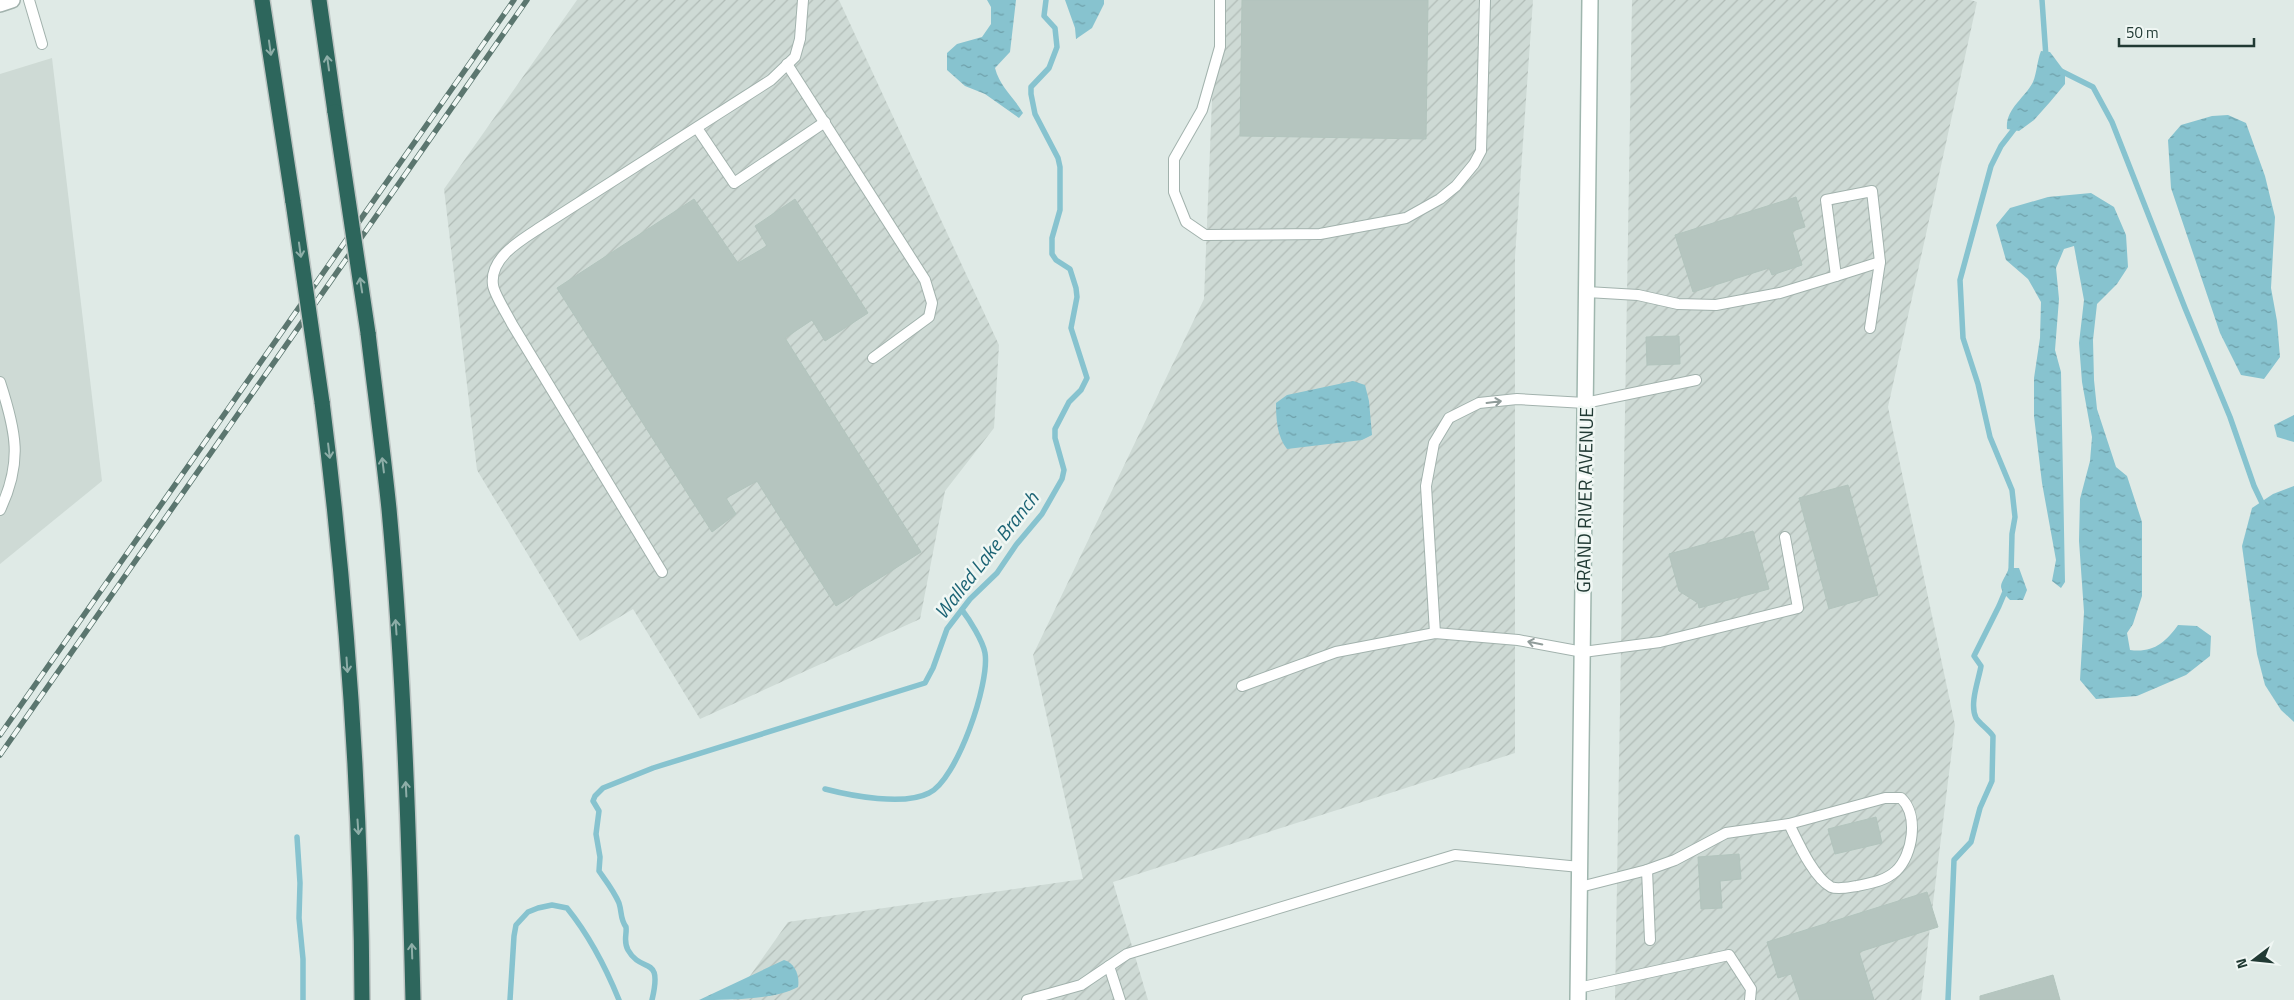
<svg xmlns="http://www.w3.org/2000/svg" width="2294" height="1000" viewBox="0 0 2294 1000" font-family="'Titillium Web',sans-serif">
	<defs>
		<pattern id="industrial-furrows" width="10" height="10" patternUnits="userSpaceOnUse" patternTransform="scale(1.25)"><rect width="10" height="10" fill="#cedad5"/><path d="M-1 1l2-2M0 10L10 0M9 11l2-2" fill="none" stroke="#b1bcb7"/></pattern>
		<pattern id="water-ripples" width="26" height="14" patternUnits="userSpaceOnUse" patternTransform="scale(1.25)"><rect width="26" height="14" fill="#87c3cf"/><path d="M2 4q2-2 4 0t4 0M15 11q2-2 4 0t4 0" fill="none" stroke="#6e9fa9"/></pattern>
	</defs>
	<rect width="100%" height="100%" fill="#dfeae6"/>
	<!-- built -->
	<polygon fill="#cedad5" points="52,58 102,481 0,564 0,74"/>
	<!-- industrial -->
	<g fill="url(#industrial-furrows)">
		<polygon points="577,0 839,0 999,345 994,428 945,491 920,619 700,719 633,609 580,641 477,470 444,189"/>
		<polygon points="1216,0 1533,0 1515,256 1515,753 1113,882 1148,1000 733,1000 788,922 1083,879 1033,655 1204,299"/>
		<polygon points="1632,0 1970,0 1977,2 1888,407 1955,725 1921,1000 1615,1000"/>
	</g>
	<!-- water -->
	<g fill="url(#water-ripples)">
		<path d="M 987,0 L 1016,0 L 1010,52 L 995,68 C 1000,87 1013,96 1023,113 L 1019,118 L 985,94 L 965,86 L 947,70 L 947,53 L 957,44 L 982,37 L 991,24 L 991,7 Z"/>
		<polygon points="1065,0 1104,0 1104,4 1092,28 1076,39 1075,28"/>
		<path d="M 2041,51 L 2050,52 L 2065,72 L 2065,84 L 2050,102 L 2034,120 L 2019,131 L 2007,129 C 2005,109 2025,98 2033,82 C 2037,72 2037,61 2041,51 Z"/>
		<polygon points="2228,115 2246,123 2265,176 2275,217 2271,288 2277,321 2280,357 2264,379 2241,375 2220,333 2171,188 2168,140 2181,125 2212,116"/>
		<path d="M 2091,193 L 2114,207 L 2126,235 L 2128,267 L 2117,284 L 2097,304 L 2093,340 L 2094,380 L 2097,409 L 2116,467 L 2127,476 L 2142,522 L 2142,596 L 2133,624 L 2127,633 L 2130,650 C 2153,653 2165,643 2178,625 L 2197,626 L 2211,636 L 2210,656 L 2186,675 L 2137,696 L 2096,699 L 2080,680 L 2084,612 L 2079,541 L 2080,499 L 2090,461 L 2092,437 L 2082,382 L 2079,343 L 2084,300 L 2074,246 L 2064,249 L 2056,268 L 2059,299 L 2055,350 L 2061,372 L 2065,582 L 2061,588 L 2052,581 L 2056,560 L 2042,483 L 2034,416 L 2034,378 L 2040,338 L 2041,302 L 2028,279 L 2006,260 L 1996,225 L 2010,208 L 2048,197 Z"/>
		<path d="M 1353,381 L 1365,385 L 1369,401 L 1372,435 L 1362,440 L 1287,449 C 1277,437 1276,418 1276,403 L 1287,395 Z"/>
		<polygon points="2294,415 2294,442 2277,437 2274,425"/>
		<polygon points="2294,486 2294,722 2281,710 2265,685 2257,654 2242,546 2252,508 2273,494"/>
		<path d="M 2009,568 L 2019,568 L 2027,590 L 2023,600 L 2010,600 C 1995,585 2002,585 2009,568 Z"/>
		<path d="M 784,960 C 795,963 800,976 798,987 C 774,1000 728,1000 699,1000 Z"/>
	</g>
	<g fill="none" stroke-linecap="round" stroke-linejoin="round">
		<!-- stream -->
		<g stroke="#87c3cf" stroke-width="5.5">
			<polyline points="2042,0 2046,57"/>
			<polyline points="2061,71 2093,87 2112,122 2185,308 2230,417 2254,486 2264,507"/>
			<polyline points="2011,574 2012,534 2015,517 2012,490 1990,437 1978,384 1963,338 1960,280 1991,166 2001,146 2018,124"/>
			<path d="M 825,789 C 852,796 904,806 929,793 C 957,780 990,683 985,653 C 983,641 969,619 962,610"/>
			<polyline points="297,837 300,883 299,918 303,959 303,1000"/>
			<path d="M 510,1000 L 514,936 L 516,925 L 528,912 L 538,908 L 552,905 L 567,908 C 588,934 606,968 619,1000"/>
			<path d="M 652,1000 C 663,953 642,975 628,950 C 623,941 627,935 626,927 C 620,919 622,912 619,903 C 614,891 606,881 599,871 L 600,857 L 596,834 L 599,811 L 593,801 L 595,796 L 603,788 L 653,768 L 925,683 L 933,668 L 947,629 L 970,599 L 997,573 L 1016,545 L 1042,514 L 1062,479 L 1064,470 L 1055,438 L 1055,429 L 1069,402 L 1081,390 L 1087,378 L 1071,328 L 1077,297 L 1076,288 L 1070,269 L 1056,260 L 1052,254 L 1052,238 L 1060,210 L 1060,167 L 1058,158 L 1035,114 L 1031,94 L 1031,87 L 1049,68 L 1057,47 L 1055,28 L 1044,16 L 1046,0"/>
			<path d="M 1948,1000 L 1954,860 L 1971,842 L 1980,808 L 1992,781 L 1993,736 C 1988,729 1980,724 1976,718 C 1969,704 1979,679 1981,666 L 1974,656 L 1999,606 L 2007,587"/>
		</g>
	</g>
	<!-- building -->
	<g fill="#b5c5bf" stroke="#b2c4bd">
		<polygon points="1242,0 1428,0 1426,139 1240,136"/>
		<polygon points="1796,197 1805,227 1792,231 1802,265 1772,275 1769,268 1693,292 1675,235"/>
		<polygon points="694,199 738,263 767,246 755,226 795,199 868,313 825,341 812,320 785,338 921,552 836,606 757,481 726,498 736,514 712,532 557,288"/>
		<polygon points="1679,336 1680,364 1647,365 1646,337"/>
		<polygon points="1848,485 1878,595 1829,609 1799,498"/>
		<polygon points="1753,531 1769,589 1699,608 1698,603 1679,591 1669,554"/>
		<polygon points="1876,817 1882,843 1835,854 1828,829"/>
		<polygon points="1739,854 1741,879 1720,881 1722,908 1701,909 1698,857"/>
		<polygon points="1927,892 1938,927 1859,952 1874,1000 1800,1000 1791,974 1778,978 1767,942"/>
		<polygon points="2053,975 2060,1000 1980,1000 1980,996"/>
	</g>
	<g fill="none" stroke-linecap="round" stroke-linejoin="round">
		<defs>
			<g id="lane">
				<polyline points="29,0 42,44"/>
				<polyline points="1220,0 1220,47 1202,110 1174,159 1174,192 1186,222 1205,235 1320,234 1406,218 1440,199 1456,186 1474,164 1481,151 1485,0"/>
				<polyline points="787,64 925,280 932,303 929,317 873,358"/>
				<polyline points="697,128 734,183 825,122"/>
				<polyline points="1836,276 1880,262"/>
				<polyline points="1587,292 1638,295 1678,304 1716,305 1780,293 1836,276 1826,200 1872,191 1880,262 1870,328"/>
				<path d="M 0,382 C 16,431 23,462 0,510"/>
				<path d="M 662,572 L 512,324 C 507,314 494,294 493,285 C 489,256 525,238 544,225 L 771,80 L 795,57 L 800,39 L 803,0"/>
				<polyline points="1435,633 1426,486 1434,443 1449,418 1479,403 1517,399 1585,403 1696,380"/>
				<polyline points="1242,686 1336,652 1435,633 1518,640 1583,652 1660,642 1798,608 1785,537"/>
				<path d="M 1647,870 L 1675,860 L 1726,833 L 1789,824 L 1885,798 L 1901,798 C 1919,815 1913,855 1896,871 C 1885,881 1871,883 1857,886 C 1850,887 1838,890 1831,887 C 1813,877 1798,842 1789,824"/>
				<polyline points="1580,887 1647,870 1650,940"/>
				<polyline points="1109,966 1120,1000"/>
				<polyline points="1578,988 1729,955 1751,989 1750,1000"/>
				<polyline points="1027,1000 1081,985 1127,954 1455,855 1580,867"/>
			</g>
			<polyline id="street" points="0,4 12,0"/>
			<polyline id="secondary" points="1578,1000 1590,0"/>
			<g id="highway">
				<polyline points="262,0 293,202"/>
				<polyline points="319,0 335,112"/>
				<path d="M 368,333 C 375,392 383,451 389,509 C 404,672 409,837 413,1000"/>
				<path d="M 322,402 C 347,599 361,801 362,1000"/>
			</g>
		</defs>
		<!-- lane casing -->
		<use href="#lane" stroke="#a2b2ad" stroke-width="12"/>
		<!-- street casing -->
		<use href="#street" stroke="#a2b2ad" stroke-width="18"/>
		<!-- secondary casing -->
		<use href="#secondary" stroke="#9fb6ae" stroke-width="18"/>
		<!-- highway casing -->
		<use href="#highway" stroke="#bcc4c2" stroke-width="18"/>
		<!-- lane -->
		<use href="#lane" stroke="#fff" stroke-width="10"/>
		<!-- street -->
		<use href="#street" stroke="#fff" stroke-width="15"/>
		<!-- secondary -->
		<use href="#secondary" stroke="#fff" stroke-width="15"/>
		<!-- highway -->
		<use href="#highway" stroke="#2d665c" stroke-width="15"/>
		<defs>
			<g id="rail">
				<polyline points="0,735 514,0"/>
				<polyline points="0,755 527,0"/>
			</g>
		</defs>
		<!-- rail casing -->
		<use href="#rail" stroke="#5b766f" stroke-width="5.5"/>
		<!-- rail -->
		<use href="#rail" stroke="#f0f7f4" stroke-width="4" stroke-dasharray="11" stroke-linecap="butt"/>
		<defs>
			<g id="highway-bridge">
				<polyline points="335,112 368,333"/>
				<polyline points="293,202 322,402"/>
			</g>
		</defs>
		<!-- highway-bridge casing -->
		<use href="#highway-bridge" stroke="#bcc4c2" stroke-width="18" stroke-linecap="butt"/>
		<!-- highway-bridge -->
		<use href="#highway-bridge" stroke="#2d665c" stroke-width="15"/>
	</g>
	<!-- one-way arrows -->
	<defs><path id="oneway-shaft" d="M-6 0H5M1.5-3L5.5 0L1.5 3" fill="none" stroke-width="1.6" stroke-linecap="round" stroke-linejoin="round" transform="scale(1.25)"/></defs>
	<g stroke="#8eaea8">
		<use href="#oneway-shaft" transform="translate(270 48) rotate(82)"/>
		<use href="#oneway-shaft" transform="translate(328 63) rotate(-98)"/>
		<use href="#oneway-shaft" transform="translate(300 250) rotate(82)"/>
		<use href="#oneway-shaft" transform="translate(361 285) rotate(-99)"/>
		<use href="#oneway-shaft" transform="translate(329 451) rotate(83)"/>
		<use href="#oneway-shaft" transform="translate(383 465) rotate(-97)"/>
		<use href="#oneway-shaft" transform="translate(396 627) rotate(-94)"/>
		<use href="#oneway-shaft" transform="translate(347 665) rotate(86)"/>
		<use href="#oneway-shaft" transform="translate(406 789) rotate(-93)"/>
		<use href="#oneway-shaft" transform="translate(358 827) rotate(86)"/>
		<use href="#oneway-shaft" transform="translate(412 951) rotate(-92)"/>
	</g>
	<g stroke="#909c9a">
		<use href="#oneway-shaft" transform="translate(1494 402) rotate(-7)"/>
		<use href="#oneway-shaft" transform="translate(1535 643) rotate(-169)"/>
	</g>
	<g text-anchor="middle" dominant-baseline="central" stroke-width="5" stroke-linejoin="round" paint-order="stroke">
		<!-- street labels -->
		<g font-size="19" fill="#213a34" stroke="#f0f7f4">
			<text transform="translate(1584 500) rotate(-89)">GRAND RIVER AVENUE</text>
		</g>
		<!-- water labels -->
		<g font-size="20" font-style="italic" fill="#1c6475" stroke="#f0f7f4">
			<text transform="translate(986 555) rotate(-52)">Walled Lake Branch</text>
		</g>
	</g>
	<!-- north arrow -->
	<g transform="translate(2254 960) rotate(254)" stroke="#f0f7f4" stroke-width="4" paint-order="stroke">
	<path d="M0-4L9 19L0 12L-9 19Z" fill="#213a34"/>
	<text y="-8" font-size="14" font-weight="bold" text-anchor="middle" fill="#213a34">N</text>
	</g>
	<!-- scale -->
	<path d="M2119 38v8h135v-8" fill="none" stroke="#213a34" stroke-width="2.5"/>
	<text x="2126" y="38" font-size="15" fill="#213a34" stroke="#f0f7f4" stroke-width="4" paint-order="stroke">50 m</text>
</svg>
